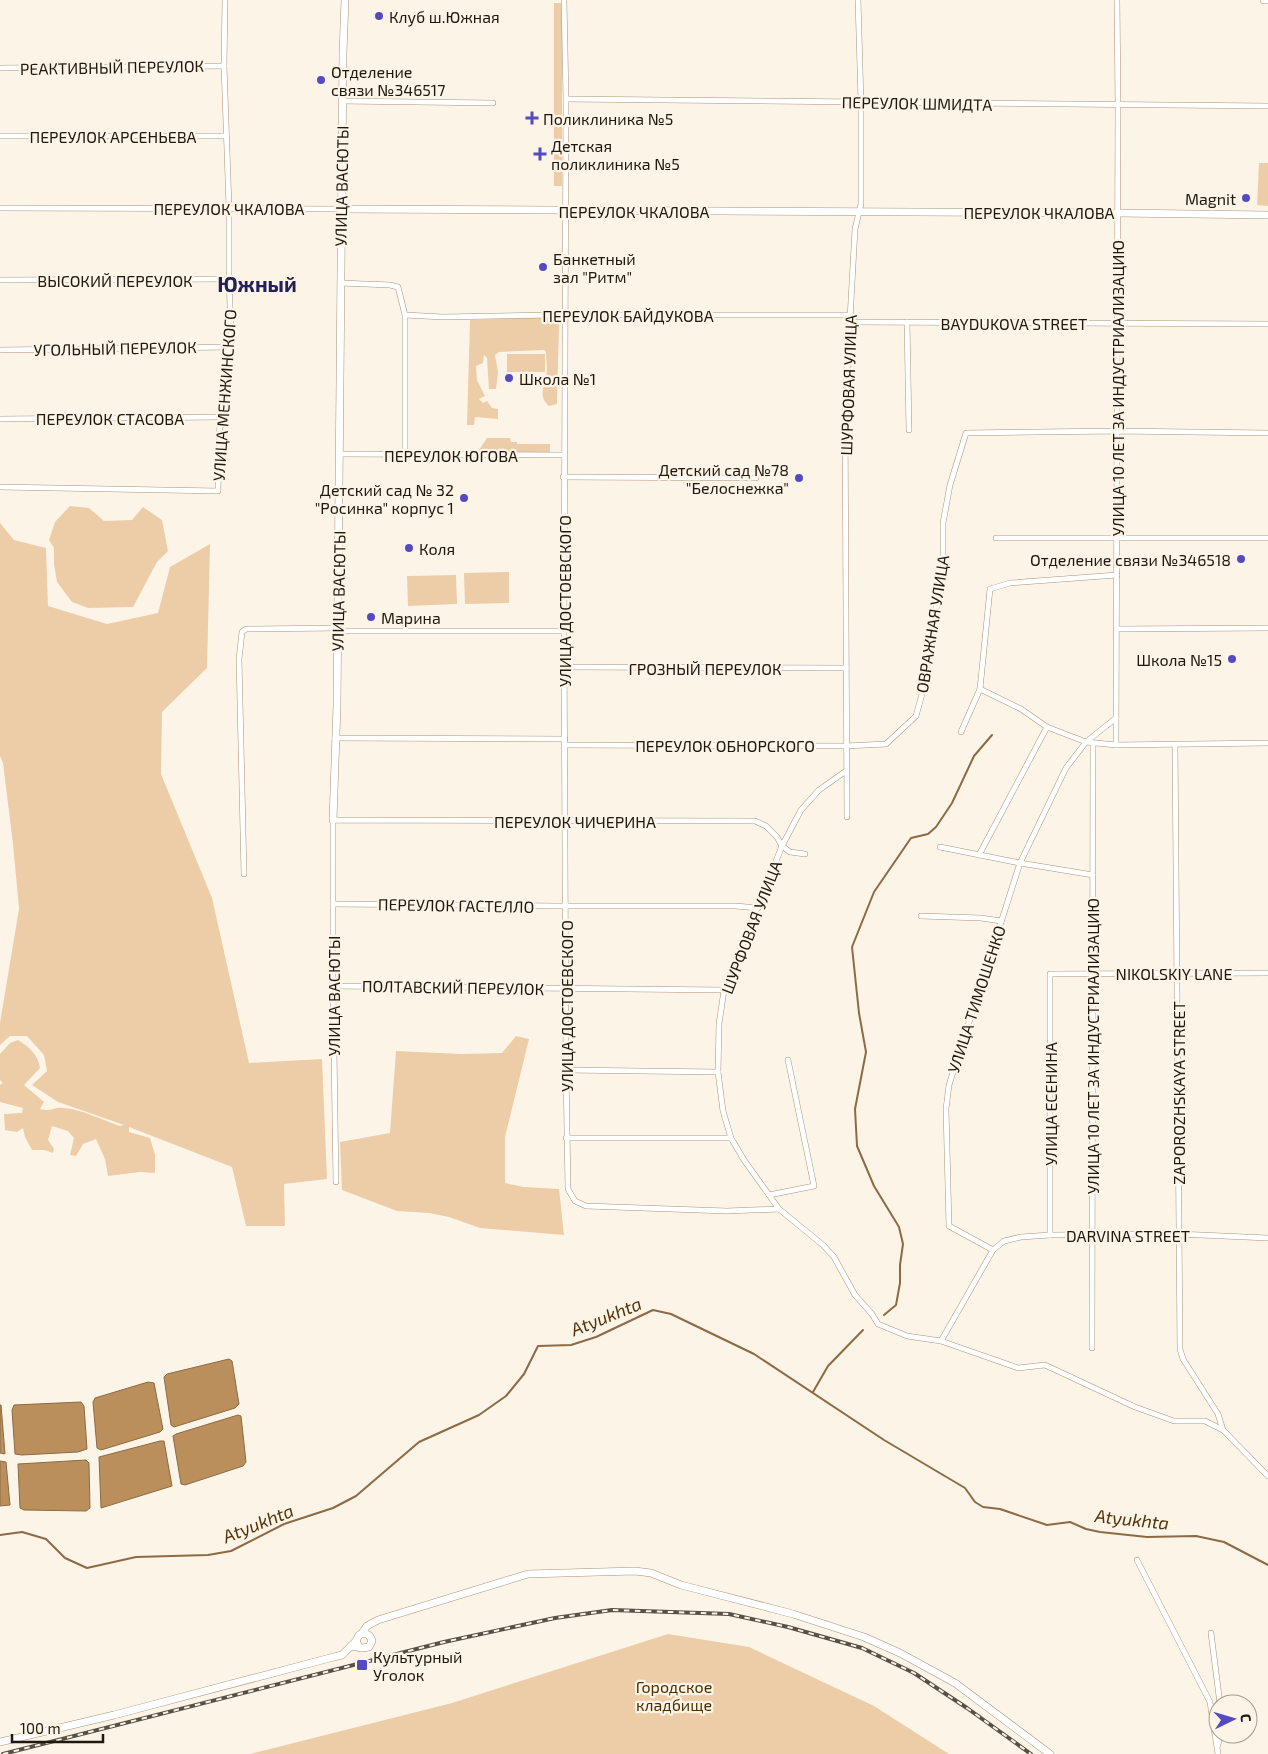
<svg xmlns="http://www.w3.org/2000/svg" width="1268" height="1754" viewBox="0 0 1268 1754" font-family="'Exo 2',sans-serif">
	<rect width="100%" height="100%" fill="#fdf4e8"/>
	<!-- green -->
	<g fill="#edcda7">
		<rect x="554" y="3" width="8" height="183"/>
		<polygon points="1259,163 1268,163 1268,206 1257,205"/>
		<path d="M 552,317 L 557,320 L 559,323 L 557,404 L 549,406 C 538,397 544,387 546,376 C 548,369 546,360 546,352 L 544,350 L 499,352 L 495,355 L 498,372 L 496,389 L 489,389 L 487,358 L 484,355 L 483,363 L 476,366 L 477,380 L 485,396 L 479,399 L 483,403 L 487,401 L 492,408 L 498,409 L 498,419 L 475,417 L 474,425 L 467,425 L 470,320 Z"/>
		<rect x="507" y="354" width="38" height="18"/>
		<polygon points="487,438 510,438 511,442 517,442 517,444 550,444 550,453 477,453"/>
		<polygon points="70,506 89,508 104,521 132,520 143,507 162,520 168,551 157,562 133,607 88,608 72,602 57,582 54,564 54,548 49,540 55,522"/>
		<path d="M 0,523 L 14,540 L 46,548 L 48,606 L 107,624 L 158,613 L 170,567 L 210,544 L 207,668 L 162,712 L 161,774 L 212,898 L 249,1063 L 322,1059 L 327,1179 L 284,1184 L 285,1226 L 246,1226 L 232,1167 L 129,1127 L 129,1132 L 150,1138 L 155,1155 L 155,1173 L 140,1172 L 108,1176 L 105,1159 L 96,1139 L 83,1144 L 76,1156 L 70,1155 L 74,1138 L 68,1131 L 52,1126 L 48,1140 L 54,1149 L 53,1153 L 44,1150 L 32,1150 L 25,1137 L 23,1128 L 17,1132 L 5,1130 L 4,1114 L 22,1113 L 23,1108 L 0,1102 L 0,1085 L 3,1083 L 0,1080 L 0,1054 L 10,1043 L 18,1040 C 29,1047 38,1054 40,1068 L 24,1085 L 44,1102 L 40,1109 C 53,1112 53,1107 63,1108 C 82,1109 102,1120 120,1126 L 124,1125 L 58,1102 L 32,1085 L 47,1071 L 44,1055 L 27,1036 L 10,1036 L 0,1045 L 0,1023 L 19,909 L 13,844 L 3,763 L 0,756 Z"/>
		<polygon points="509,572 509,603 465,604 464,573"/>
		<polygon points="456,575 457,604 408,606 407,576"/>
		<polygon points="516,1036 529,1039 505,1137 505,1183 524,1187 559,1189 564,1235 480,1228 449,1217 429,1213 397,1211 342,1190 340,1142 390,1133 396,1051 461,1054 502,1053"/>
		<polygon points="668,1634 749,1647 874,1706 949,1754 250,1754 452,1703"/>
	</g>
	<!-- water -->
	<g fill="#ba8f5b" stroke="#8c6b44">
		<polygon points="229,1359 232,1361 239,1404 235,1408 174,1427 171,1425 164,1377 167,1374"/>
		<polygon points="148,1382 154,1383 163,1429 160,1432 101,1450 97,1448 93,1402 95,1398"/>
		<polygon points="81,1402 84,1406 87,1449 78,1452 22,1455 15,1454 12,1410 14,1405"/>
		<polygon points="0,1405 1,1405 5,1454 0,1453"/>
		<polygon points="238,1415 241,1416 246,1462 243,1466 185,1485 181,1484 173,1436 176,1434"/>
		<polygon points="160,1441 164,1441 172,1486 101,1508 99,1457"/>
		<polygon points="86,1460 89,1463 90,1508 86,1511 24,1510 20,1508 18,1464"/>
		<polygon points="0,1461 6,1462 10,1505 0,1506"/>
	</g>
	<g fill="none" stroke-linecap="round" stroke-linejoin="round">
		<!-- stream -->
		<g stroke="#8c6b44" stroke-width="2">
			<polyline points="884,1315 896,1305 900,1283 900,1265 903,1244 899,1227 874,1186 857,1146 855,1109 866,1052 859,1013 852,947 874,892 911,838 928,834 936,827 952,803 974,756 992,735"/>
			<polyline points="813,1392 828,1366 863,1330"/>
			<polyline points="0,1535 22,1532 46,1539 65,1558 87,1568 136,1557 208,1555 231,1551 284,1524 333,1508 356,1496 419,1442 479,1415 506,1396 524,1374 538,1346 571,1345 596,1337 653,1310 671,1314 754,1354 884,1440 965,1488 975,1502 983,1507 1000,1509 1047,1525 1070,1522 1086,1529 1100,1532 1147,1537 1196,1536 1224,1542 1268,1565"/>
		</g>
		<defs>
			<g id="street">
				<polyline points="564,0 566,99 564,631 566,1070 568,1189 575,1201 586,1206 727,1211 779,1209"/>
				<polyline points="0,68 224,66"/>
				<polyline points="566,99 1268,106"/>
				<polyline points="342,101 493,103"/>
				<polyline points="0,136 226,136"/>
				<polyline points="0,208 341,209"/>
				<polyline points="0,280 229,279"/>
				<polyline points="341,283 390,285 398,287 405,315 405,456"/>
				<polyline points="405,315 443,317 553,315 851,315"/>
				<polyline points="851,322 1268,324"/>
				<polyline points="907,322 909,430"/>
				<polyline points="0,350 230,347"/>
				<polyline points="0,419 220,417"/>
				<polyline points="339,454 563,455"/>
				<polyline points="563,477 756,478"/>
				<polyline points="0,487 218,491 220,417 231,332 229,279 229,207 224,66 225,0"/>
				<polyline points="996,538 1268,538"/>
				<polyline points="1117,629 1268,628"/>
				<polyline points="337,631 564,631"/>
				<polyline points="564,667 846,668"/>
				<polyline points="980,689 1021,709 1047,727 1086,742 1116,745 1268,743"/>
				<polyline points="961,732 980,689 990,589 1010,583 1117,575"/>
				<polyline points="335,738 565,739"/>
				<polyline points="565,745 846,746 886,744 916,716 922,694 943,568 943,523 950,485 966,433 1117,431 1268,433"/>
				<polyline points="1116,745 1118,106 1117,0"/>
				<polyline points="1175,745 1180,1349 1183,1359 1218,1414 1223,1430"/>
				<polyline points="846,771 819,790 801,810 782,846 724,990 719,1024 718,1072 723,1111 731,1138 744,1160 779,1209 823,1245 834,1257 855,1295 872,1314 878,1324 907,1336 941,1341 1018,1368 1045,1365 1135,1407 1174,1421 1205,1421 1223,1430 1268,1476"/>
				<polyline points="847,817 845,409 855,229 861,204 861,102 858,0"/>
				<polyline points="940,847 1020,863 1093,875"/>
				<polyline points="979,855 1047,727"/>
				<polyline points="244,874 239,659 242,632 246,629 337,628"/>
				<polyline points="333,904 557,906 735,906 758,908"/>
				<polyline points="921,916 981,918 1001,921"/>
				<polyline points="333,986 724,990"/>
				<polyline points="566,1070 718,1072"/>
				<polyline points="566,1138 731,1138"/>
				<polyline points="336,1182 333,986 333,820 755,821 766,826 777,837 782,846 790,852 805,854"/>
				<polyline points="769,1195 814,1186 788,1060"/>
				<polyline points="1050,1235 1050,974 1268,973"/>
				<polyline points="993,1250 949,1226 946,1109 949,1085 1020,863 1066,768 1086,742 1116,718"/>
				<polyline points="941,1341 993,1250 1004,1241 1021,1237 1050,1235 1178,1234 1268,1238"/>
				<polyline points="1092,1348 1093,744"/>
				<polyline points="1137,1560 1210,1702 1218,1754"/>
				<polyline points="1211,1633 1220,1704"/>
				<polyline points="1218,1745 1220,1734"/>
			</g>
			<g id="secondary">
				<polyline points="1264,0 1268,0"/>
				<polyline points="341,209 1118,213 1268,215"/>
				<polyline points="333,820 337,706 343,53 345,0"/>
				<polyline points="362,1633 367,1626 378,1620 528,1574 635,1571 651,1573 681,1585 793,1614 864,1637 900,1653 955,1683 1050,1754"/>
				<path d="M 351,1646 L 362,1648 L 369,1647 L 372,1641 C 370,1634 365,1632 359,1635 L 356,1641 L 359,1647"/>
				<polyline points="0,1742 114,1715 326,1659 342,1655 356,1641"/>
			</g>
		</defs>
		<!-- street casing -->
		<use href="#street" stroke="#a99379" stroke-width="6"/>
		<!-- secondary casing -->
		<use href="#secondary" stroke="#a99379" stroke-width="8"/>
		<!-- street -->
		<use href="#street" stroke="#fff" stroke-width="5"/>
		<!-- secondary -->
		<use href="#secondary" stroke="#fff" stroke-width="7"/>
		<defs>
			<polyline id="rail" points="3,1754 444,1642 555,1618 612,1610 729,1614 788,1627 862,1648 914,1673 967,1708 1031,1754"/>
		</defs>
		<!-- rail casing -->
		<use href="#rail" stroke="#584f45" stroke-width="4"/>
		<!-- rail -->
		<use href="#rail" stroke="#fdf4e8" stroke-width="2" stroke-dasharray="5.5" stroke-linecap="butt"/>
	</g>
	<!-- markers -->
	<g fill="#544ac1" stroke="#fdf4e8" stroke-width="2">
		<circle cx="379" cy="16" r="5"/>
		<circle cx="321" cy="80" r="5"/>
		<path d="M529.5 110.5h5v5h5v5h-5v5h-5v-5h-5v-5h5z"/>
		<path d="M537.5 146.5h5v5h5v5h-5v5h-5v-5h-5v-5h5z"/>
		<circle cx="1246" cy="198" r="5"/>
		<circle cx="543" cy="267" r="5"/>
		<circle cx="509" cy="378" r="5"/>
		<circle cx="799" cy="478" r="5"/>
		<circle cx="464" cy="498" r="5"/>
		<circle cx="409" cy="548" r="5"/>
		<circle cx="1241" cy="559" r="5"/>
		<circle cx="371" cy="617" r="5"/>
		<circle cx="1232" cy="659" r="5"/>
		<rect x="356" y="1659" width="12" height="12" rx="2.5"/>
	</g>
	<g text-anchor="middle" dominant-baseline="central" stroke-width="4.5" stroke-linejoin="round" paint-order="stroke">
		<!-- poi labels -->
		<g font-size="16" fill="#20170d" stroke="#fdf4e8" text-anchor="start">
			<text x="389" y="16">Клуб ш.Южная</text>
			<text x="331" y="71">Отделение<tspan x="331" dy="18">связи №346517</tspan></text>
			<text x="543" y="118">Поликлиника №5</text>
			<text x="551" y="145">Детская<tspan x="551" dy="18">поликлиника №5</tspan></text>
			<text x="1236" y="198" text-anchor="end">Magnit</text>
			<text x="553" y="258">Банкетный<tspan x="553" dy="18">зал "Ритм"</tspan></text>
			<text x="519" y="378">Школа №1</text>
			<text x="789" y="469" text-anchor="end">Детский сад №78<tspan x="789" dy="18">"Белоснежка"</tspan></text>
			<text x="454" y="489" text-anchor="end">Детский сад № 32<tspan x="454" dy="18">"Росинка" корпус 1</tspan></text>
			<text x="419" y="548">Коля</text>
			<text x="1231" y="559" text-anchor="end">Отделение связи №346518</text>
			<text x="381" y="617">Марина</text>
			<text x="1222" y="659" text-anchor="end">Школа №15</text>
			<text x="373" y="1656">Культурный<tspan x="373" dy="18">Уголок</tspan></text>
		</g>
		<!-- street labels -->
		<g font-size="16" fill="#20170d" stroke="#fdf4e8">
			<text transform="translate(112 67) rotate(-1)">РЕАКТИВНЫЙ ПЕРЕУЛОК</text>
			<text transform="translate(917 103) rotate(1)">ПЕРЕУЛОК ШМИДТА</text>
			<text x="113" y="136">ПЕРЕУЛОК АРСЕНЬЕВА</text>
			<text transform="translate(341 186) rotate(-89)">УЛИЦА ВАСЮТЫ</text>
			<text x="229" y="208">ПЕРЕУЛОК ЧКАЛОВА</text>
			<text x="634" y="211">ПЕРЕУЛОК ЧКАЛОВА</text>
			<text x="1039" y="212">ПЕРЕУЛОК ЧКАЛОВА</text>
			<text x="115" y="280">ВЫСОКИЙ ПЕРЕУЛОК</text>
			<text x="628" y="315">ПЕРЕУЛОК БАЙДУКОВА</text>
			<text x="1014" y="323">BAYDUKOVA STREET</text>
			<text transform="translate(115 348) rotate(-1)">УГОЛЬНЫЙ ПЕРЕУЛОК</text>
			<text transform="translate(848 385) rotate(-88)">ШУРФОВАЯ УЛИЦА</text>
			<text transform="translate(1117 388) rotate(-90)">УЛИЦА 10 ЛЕТ ЗА ИНДУСТРИАЛИЗАЦИЮ</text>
			<text transform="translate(224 395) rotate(-86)">УЛИЦА МЕНЖИНСКОГО</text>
			<text x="110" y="418">ПЕРЕУЛОК СТАСОВА</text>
			<text x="451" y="455">ПЕРЕУЛОК ЮГОВА</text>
			<text transform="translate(338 591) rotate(-89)">УЛИЦА ВАСЮТЫ</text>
			<text transform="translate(564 601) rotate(-90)">УЛИЦА ДОСТОЕВСКОГО</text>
			<text transform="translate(932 624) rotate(-81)">ОВРАЖНАЯ УЛИЦА</text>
			<text x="705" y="668">ГРОЗНЫЙ ПЕРЕУЛОК</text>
			<text x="725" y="745">ПЕРЕУЛОК ОБНОРСКОГО</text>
			<text x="575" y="821">ПЕРЕУЛОК ЧИЧЕРИНА</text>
			<text transform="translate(456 905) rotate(1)">ПЕРЕУЛОК ГАСТЕЛЛО</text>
			<text transform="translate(751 927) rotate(-69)">ШУРФОВАЯ УЛИЦА</text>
			<text x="1174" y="973">NIKOLSKIY LANE</text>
			<text transform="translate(453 987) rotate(1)">ПОЛТАВСКИЙ ПЕРЕУЛОК</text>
			<text transform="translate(333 996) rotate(-90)">УЛИЦА ВАСЮТЫ</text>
			<text transform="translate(976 999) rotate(-72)">УЛИЦА ТИМОШЕНКО</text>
			<text transform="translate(566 1006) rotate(-90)">УЛИЦА ДОСТОЕВСКОГО</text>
			<text transform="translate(1092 1046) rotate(-90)">УЛИЦА 10 ЛЕТ ЗА ИНДУСТРИАЛИЗАЦИЮ</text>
			<text transform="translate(1178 1093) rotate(-90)">ZAPOROZHSKAYA STREET</text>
			<text transform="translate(1050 1104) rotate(-90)">УЛИЦА ЕСЕНИНА</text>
			<text x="1128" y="1235">DARVINA STREET</text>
		</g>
		<!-- park labels -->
		<g font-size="16" fill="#4b2e00" stroke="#fdf4e8">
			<text x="674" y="1686">Городское<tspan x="674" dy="18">кладбище</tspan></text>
		</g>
		<!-- water labels -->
		<g font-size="18" font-style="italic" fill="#523408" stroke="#fdf4e8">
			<text transform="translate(606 1316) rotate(-22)">Atyukhta</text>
			<text transform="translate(1132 1519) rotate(6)">Atyukhta</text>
			<text transform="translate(258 1523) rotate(-22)">Atyukhta</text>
		</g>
		<!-- district labels -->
		<g font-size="21" font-weight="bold" fill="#24205a" stroke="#fdf4e8">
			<text x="257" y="283">Южный</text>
		</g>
	</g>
	<!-- north arrow -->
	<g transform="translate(1233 1719) rotate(85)"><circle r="24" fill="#fdf4e8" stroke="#a59c90"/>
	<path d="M0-4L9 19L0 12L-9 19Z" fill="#544ac1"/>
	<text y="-8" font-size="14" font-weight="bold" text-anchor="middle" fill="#20170d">С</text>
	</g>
	<!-- scale -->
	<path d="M12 1734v8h91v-8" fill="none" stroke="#20170d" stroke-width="2.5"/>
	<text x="20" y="1734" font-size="15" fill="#20170d" stroke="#fdf4e8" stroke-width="4" paint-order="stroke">100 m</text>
</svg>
